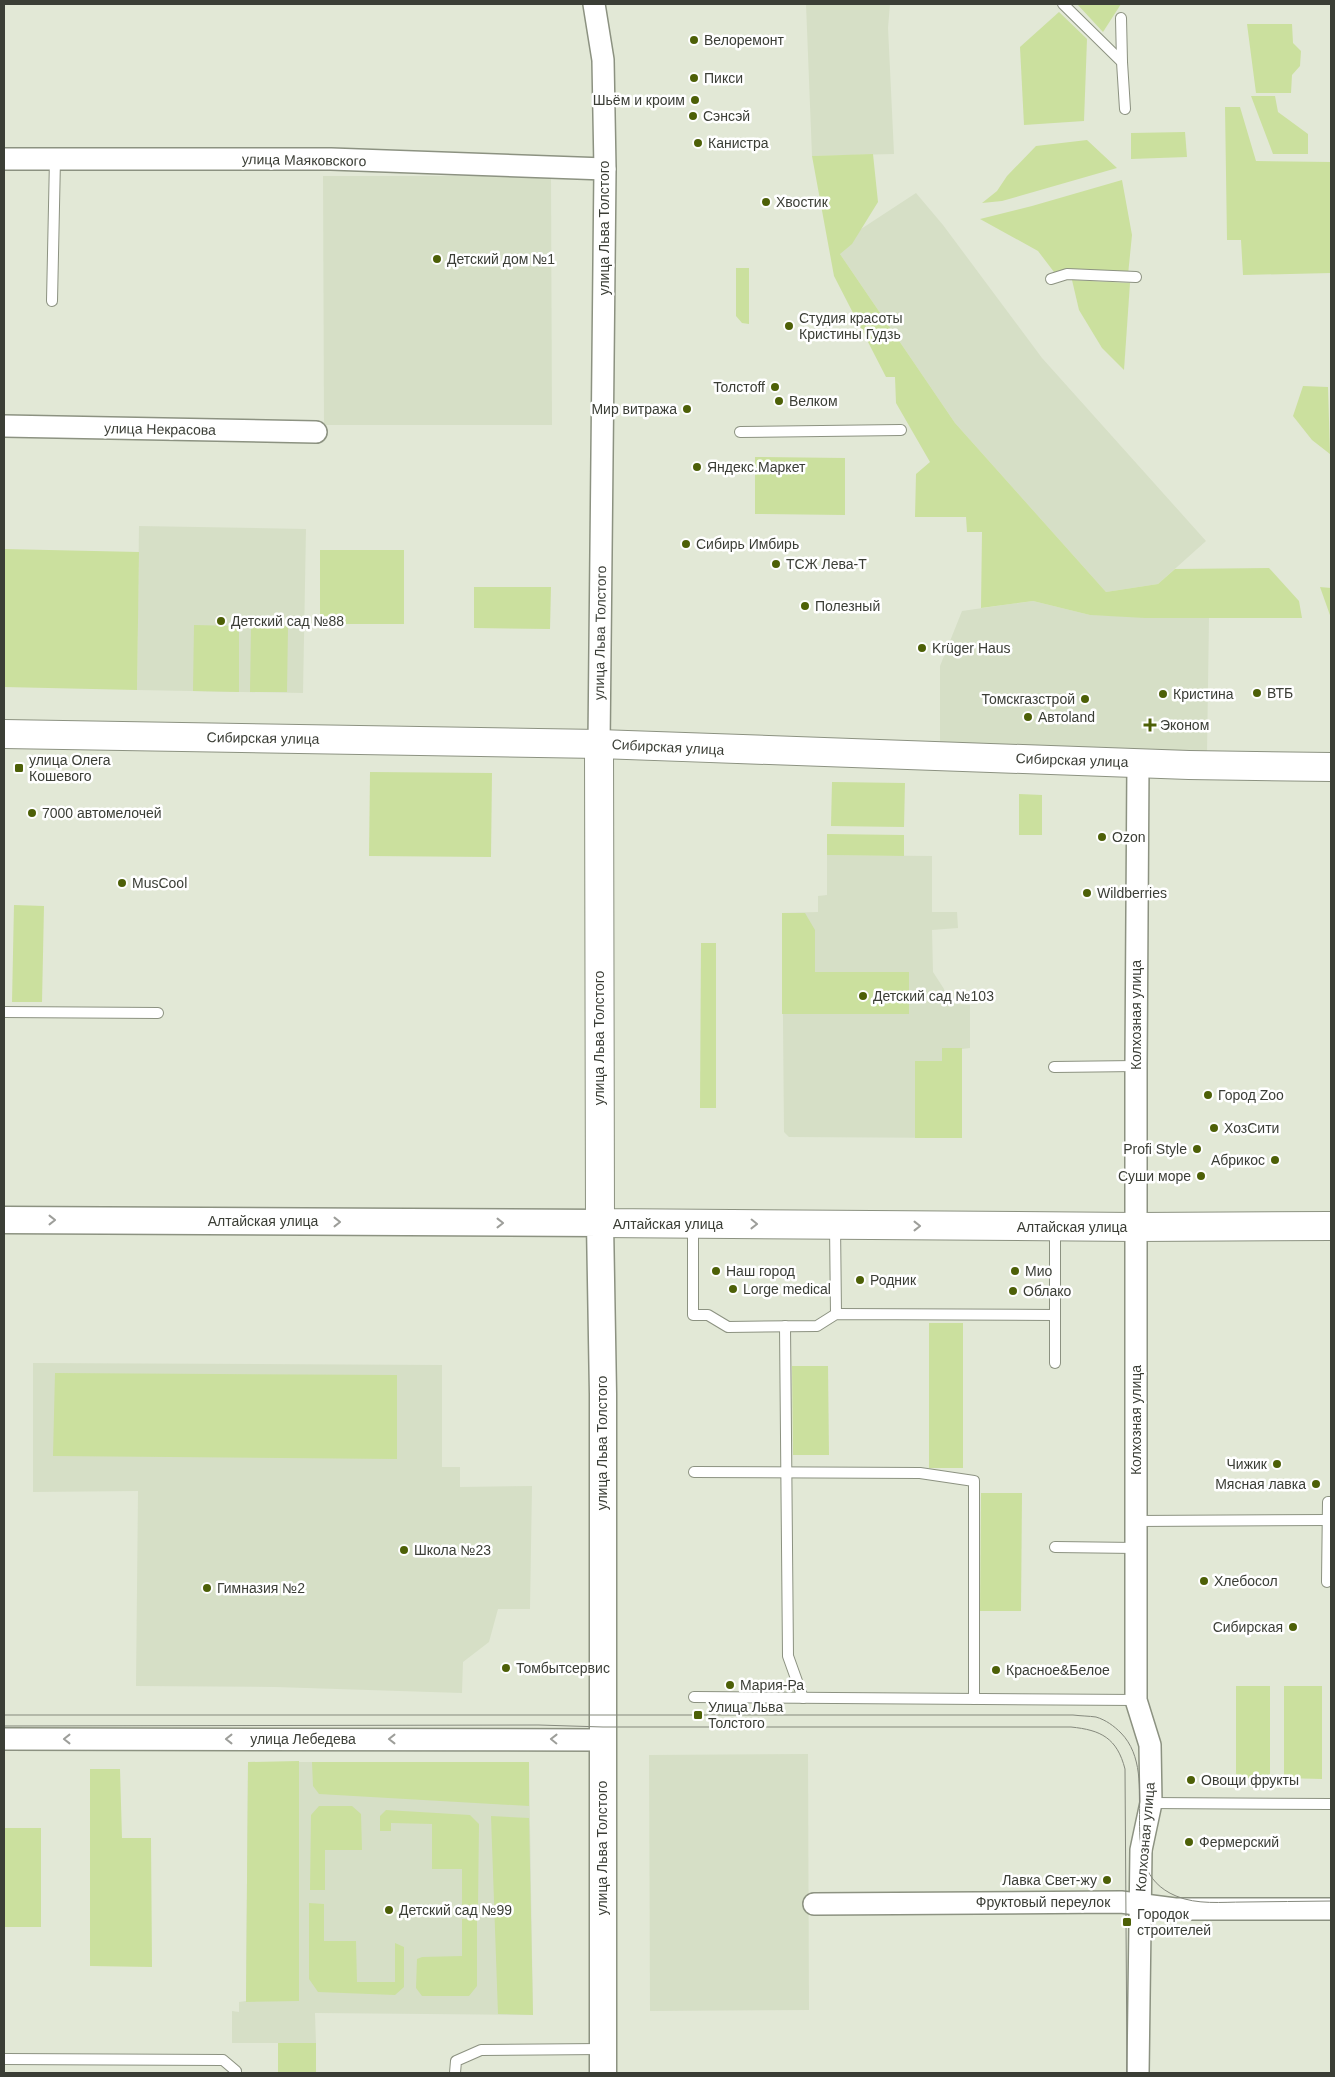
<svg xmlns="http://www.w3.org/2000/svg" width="1335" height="2077" viewBox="0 0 1335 2077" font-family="Helvetica,sans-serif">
	<rect width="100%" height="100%" fill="#e2e8d6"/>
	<!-- built -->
	<g fill="#d6dfc6">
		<polygon points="806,4 890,4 888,28 894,154 812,156"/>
		<polygon points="323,176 551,176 552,425 324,425"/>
		<polygon points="916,193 943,225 1042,358 1206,541 1158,584 1106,592 955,423 840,254 835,246"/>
		<polygon points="139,526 306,529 303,693 137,690"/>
		<polygon points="1033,601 1090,615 1209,618 1207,753 940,745 940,666 962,611"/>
		<polygon points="827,855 932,856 932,912 957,912 958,928 932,930 933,972 944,989 945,1003 970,1005 970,1048 962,1049 962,1138 789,1137 784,1132 782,913 818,912 818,896 827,895"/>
		<polygon points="33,1363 442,1365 442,1467 460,1467 460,1487 532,1486 530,1609 498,1609 489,1642 463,1662 462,1693 275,1687 136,1686 138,1491 33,1492"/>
		<polygon points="808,1754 809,2010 650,2011 649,1755"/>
		<polygon points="248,1762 529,1762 533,2015 315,2013 316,2043 232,2043 232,2011 239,2012 239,2002 246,2001"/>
	</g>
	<!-- green -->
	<g fill="#cbe09e">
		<polygon points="1077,4 1121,4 1103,32"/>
		<polygon points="1059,12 1087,39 1084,121 1024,125 1020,47"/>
		<polygon points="1247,24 1292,24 1293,43 1301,51 1300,66 1292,75 1291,93 1256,93"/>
		<polygon points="1251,96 1275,96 1278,112 1308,134 1308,154 1273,154"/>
		<polygon points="1225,107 1240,107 1256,161 1331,162 1331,273 1243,275 1241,240 1227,240"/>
		<polygon points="1185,132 1187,157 1131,159 1131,133"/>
		<polygon points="1087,140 1117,168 1002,201 982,203 997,191 1007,176 1036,146"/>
		<polygon points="873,154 878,202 852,244 840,254 955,423 1106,592 1158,584 1175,569 1269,568 1299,601 1302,618 1145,618 1090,615 1033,601 981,608 982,532 967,532 966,517 915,517 916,474 930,462 896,403 895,377 886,377 834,276 812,156"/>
		<polygon points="1122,180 1132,235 1128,275 1054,272 1038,251 980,219 1032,206"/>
		<polygon points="736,268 749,268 749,324 742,323 736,316"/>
		<polygon points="1072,280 1130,283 1124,370 1102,348 1079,310"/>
		<polygon points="1303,386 1328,387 1330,454 1312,440 1293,416"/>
		<polygon points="755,457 845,458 845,515 755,514"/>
		<polygon points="4,549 139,552 137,690 4,687"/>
		<rect x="320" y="550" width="84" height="74"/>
		<polygon points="474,587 551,587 550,629 474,628"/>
		<polygon points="1320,587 1331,588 1331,618"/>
		<polygon points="194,625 239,626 239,692 193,691"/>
		<polygon points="251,626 288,626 287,692 250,692"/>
		<polygon points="370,772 492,773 491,857 369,856"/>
		<polygon points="832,782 905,783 904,827 831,826"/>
		<polygon points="1019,794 1042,795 1042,835 1019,835"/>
		<polygon points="827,834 904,835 904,856 827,855"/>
		<polygon points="14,905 44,906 42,1002 12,1002"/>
		<polygon points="782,913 805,913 815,930 815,972 909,972 909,1014 782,1014"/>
		<polygon points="701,943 716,943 716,1108 700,1108"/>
		<polygon points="942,1048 962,1048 962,1138 915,1138 915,1061 942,1061"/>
		<rect x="929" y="1323" width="34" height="145"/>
		<polygon points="792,1366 828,1366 829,1455 793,1455"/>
		<polygon points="55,1373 397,1375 397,1459 53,1456"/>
		<polygon points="981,1493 1022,1493 1021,1611 980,1611"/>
		<rect x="1236" y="1686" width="34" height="92"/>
		<polygon points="1284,1686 1322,1686 1322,1779 1284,1778"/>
		<polygon points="299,1761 299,2001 246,2002 248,1762"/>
		<polygon points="312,1762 529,1762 529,1806 319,1794 313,1786"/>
		<polygon points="90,1769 120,1769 122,1838 151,1838 152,1967 90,1966"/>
		<polygon points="319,1806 352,1806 361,1814 362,1850 325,1850 325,1890 310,1890 311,1815"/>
		<polygon points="386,1810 470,1815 479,1824 478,1906 462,1905 462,1869 432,1869 432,1824 391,1823 391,1831 380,1831 380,1816"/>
		<polygon points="491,1816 529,1818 533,2015 498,2014"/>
		<rect x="4" y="1828" width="37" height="99"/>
		<polygon points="309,1903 324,1904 324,1941 356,1941 357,1982 395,1982 395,1943 404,1947 404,1987 395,1995 318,1992 309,1979"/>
		<polygon points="462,1919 477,1919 477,1986 469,1996 422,1996 416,1988 417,1959 422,1957 462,1956"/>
		<rect x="278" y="2043" width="38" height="30"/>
	</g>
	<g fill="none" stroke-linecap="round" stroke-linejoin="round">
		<defs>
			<g id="service">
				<polyline points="1063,4 1122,62 1125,109"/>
				<polyline points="1121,18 1122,62"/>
				<polyline points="1051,279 1067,274 1136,277"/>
				<polyline points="52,301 55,159"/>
				<polyline points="740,432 901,430"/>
				<polyline points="4,1012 158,1013"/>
				<polyline points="1054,1067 1136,1066"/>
				<polyline points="693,1224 693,1315 708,1315 728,1327 817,1326 836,1314 1055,1315"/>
				<polyline points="835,1225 836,1314"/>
				<polyline points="1055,1227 1055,1363"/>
				<polyline points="785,1326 788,1656 803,1698"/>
				<polyline points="694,1472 920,1473 974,1481 974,1699"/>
				<polyline points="1136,1521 1328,1520"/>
				<polyline points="1055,1547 1136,1548"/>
				<polyline points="1327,1582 1328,1502 1331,1502"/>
				<polyline points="694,1697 1136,1700"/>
				<polyline points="1151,1803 1331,1804"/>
				<polyline points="4,2059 223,2060 236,2071 236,2073"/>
				<polyline points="455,2073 456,2061 481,2050 602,2049"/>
			</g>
			<g id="minor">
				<polyline points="594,4 603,60 605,169 599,744"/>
				<polyline points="4,159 331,159 605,169"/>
				<polyline points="4,426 316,432"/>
				<polyline points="4,1739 603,1740"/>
				<polyline points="814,1904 1121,1902 1175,1909 1331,1909"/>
				<polyline points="1138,2073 1141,1850 1151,1803 1150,1745 1136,1700 1136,1066 1138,763"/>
			</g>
			<polyline id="tertiary" points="4,1220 600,1223 603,1394 603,2073"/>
			<g id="secondary">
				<polyline points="4,734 599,744 1189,765 1331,767"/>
				<polyline points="599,744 600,1223 1136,1227 1331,1226"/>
			</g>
		</defs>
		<!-- service casing -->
		<use href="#service" stroke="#8c9281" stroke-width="12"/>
		<!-- minor casing -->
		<use href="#minor" stroke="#8c9281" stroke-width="24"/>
		<!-- tertiary casing -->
		<use href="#tertiary" stroke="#8c9281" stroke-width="29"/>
		<!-- secondary casing -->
		<use href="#secondary" stroke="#8c9281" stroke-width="30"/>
		<!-- service -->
		<use href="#service" stroke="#fff" stroke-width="10"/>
		<!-- minor -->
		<use href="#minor" stroke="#fff" stroke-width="21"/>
		<!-- tertiary -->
		<use href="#tertiary" stroke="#fff" stroke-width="26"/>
		<!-- secondary -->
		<use href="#secondary" stroke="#fff" stroke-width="28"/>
		<!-- tram -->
		<g stroke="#85897d" stroke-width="1">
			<path d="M 4,1715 L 1073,1715 C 1081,1716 1089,1716 1096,1717 C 1106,1720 1114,1726 1121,1733 C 1164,1777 1109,1868 1176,1896 C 1197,1905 1222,1902 1244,1902 C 1273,1902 1302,1901 1331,1901"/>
			<path d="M 4,1726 L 539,1725 L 603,1727 L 1071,1727 C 1101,1730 1117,1738 1125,1769 L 1127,2073"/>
		</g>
	</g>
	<!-- one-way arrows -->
	<defs><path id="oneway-chevron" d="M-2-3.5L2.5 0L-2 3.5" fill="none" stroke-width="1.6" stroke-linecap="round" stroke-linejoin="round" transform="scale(1.25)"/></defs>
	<g stroke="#9d9e9a">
		<use href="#oneway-chevron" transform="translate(52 1220)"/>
		<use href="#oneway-chevron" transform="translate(337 1222)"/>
		<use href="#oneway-chevron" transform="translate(500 1223)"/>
		<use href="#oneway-chevron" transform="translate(754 1224) rotate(1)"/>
		<use href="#oneway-chevron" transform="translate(917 1226)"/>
		<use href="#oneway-chevron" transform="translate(67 1739) rotate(-180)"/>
		<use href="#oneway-chevron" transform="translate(229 1739) rotate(180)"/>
		<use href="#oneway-chevron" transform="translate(392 1739) rotate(180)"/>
		<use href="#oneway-chevron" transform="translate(554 1739) rotate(-179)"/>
	</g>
	<!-- markers -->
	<g fill="#4d6007" stroke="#fff" stroke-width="2">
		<circle cx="694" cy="40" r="5"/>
		<circle cx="694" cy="78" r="5"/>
		<circle cx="695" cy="100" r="5"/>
		<circle cx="693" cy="116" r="5"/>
		<circle cx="698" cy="143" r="5"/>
		<circle cx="766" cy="202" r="5"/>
		<circle cx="437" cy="259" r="5"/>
		<circle cx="789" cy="326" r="5"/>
		<circle cx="775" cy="387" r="5"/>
		<circle cx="779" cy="401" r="5"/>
		<circle cx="687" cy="409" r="5"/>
		<circle cx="697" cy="467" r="5"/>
		<circle cx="686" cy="544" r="5"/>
		<circle cx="776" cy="564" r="5"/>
		<circle cx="805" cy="606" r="5"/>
		<circle cx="221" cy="621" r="5"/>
		<circle cx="922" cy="648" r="5"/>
		<circle cx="1257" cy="693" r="5"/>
		<circle cx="1163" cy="694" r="5"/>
		<circle cx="1085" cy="699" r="5"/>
		<circle cx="1028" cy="717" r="5"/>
		<path d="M1147.5 717.5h5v5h5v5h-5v5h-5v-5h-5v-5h5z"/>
		<rect x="14" y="763" width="10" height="10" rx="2.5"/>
		<circle cx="32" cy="813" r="5"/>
		<circle cx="1102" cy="837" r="5"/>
		<circle cx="122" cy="883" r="5"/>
		<circle cx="1087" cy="893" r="5"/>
		<circle cx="863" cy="996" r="5"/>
		<circle cx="1208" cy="1095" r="5"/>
		<circle cx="1214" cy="1128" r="5"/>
		<circle cx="1197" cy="1149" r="5"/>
		<circle cx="1275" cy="1160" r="5"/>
		<circle cx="1201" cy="1176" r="5"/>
		<circle cx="716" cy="1271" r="5"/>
		<circle cx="1015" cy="1271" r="5"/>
		<circle cx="860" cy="1280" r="5"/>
		<circle cx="733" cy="1289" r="5"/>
		<circle cx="1013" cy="1291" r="5"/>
		<circle cx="1277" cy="1464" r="5"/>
		<circle cx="1316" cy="1484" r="5"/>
		<circle cx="404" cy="1550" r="5"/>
		<circle cx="1204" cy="1581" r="5"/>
		<circle cx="207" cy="1588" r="5"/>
		<circle cx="1293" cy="1627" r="5"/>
		<circle cx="506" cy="1668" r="5"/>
		<circle cx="996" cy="1670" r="5"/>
		<circle cx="730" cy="1685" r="5"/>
		<rect x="693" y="1710" width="10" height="10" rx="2.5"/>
		<circle cx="1191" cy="1780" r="5"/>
		<circle cx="1189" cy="1842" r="5"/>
		<circle cx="1107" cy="1880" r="5"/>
		<circle cx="389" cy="1910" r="5"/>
		<rect x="1122" y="1917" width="10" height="10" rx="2.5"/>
	</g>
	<g text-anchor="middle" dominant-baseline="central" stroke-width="5" stroke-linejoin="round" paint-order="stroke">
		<!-- poi labels -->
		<g font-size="14" fill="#3b3e36" stroke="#fff" text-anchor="start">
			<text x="704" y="40">Велоремонт</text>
			<text x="704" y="78">Пикси</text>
			<text x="685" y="100" text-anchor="end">Шьём и кроим</text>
			<text x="703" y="116">Сэнсэй</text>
			<text x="708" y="143">Канистра</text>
			<text x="776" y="202">Хвостик</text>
			<text x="447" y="259">Детский дом №1</text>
			<text x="799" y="318">Студия красоты<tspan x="799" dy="16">Кристины Гудзь</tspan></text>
			<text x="765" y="387" text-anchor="end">Толстoff</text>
			<text x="789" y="401">Велком</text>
			<text x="677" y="409" text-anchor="end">Мир витража</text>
			<text x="707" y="467">Яндекс.Маркет</text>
			<text x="696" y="544">Сибирь Имбирь</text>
			<text x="786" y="564">ТСЖ Лева-Т</text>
			<text x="815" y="606">Полезный</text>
			<text x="231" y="621">Детский сад №88</text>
			<text x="932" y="648">Krüger Haus</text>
			<text x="1267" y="693">ВТБ</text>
			<text x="1173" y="694">Кристина</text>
			<text x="1075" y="699" text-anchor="end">Томскгазстрой</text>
			<text x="1038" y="717">Автоland</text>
			<text x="1160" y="725">Эконом</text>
			<text x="29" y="760">улица Олега<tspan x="29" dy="16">Кошевого</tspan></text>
			<text x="42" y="813">7000 автомелочей</text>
			<text x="1112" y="837">Ozon</text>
			<text x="132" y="883">MusCool</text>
			<text x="1097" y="893">Wildberries</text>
			<text x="873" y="996">Детский сад №103</text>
			<text x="1218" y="1095">Город Zoo</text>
			<text x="1224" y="1128">ХозСити</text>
			<text x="1187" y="1149" text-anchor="end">Profi Style</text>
			<text x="1265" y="1160" text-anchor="end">Абрикос</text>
			<text x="1191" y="1176" text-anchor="end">Суши море</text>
			<text x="726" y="1271">Наш город</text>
			<text x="1025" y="1271">Мио</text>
			<text x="870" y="1280">Родник</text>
			<text x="743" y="1289">Lorge medical</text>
			<text x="1023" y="1291">Облако</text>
			<text x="1267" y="1464" text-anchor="end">Чижик</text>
			<text x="1306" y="1484" text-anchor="end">Мясная лавка</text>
			<text x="414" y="1550">Школа №23</text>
			<text x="1214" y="1581">Хлебосол</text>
			<text x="217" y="1588">Гимназия №2</text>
			<text x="1283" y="1627" text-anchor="end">Сибирская</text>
			<text x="516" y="1668">Томбытсервис</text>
			<text x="1006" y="1670">Красное&amp;Белое</text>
			<text x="740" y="1685">Мария-Ра</text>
			<text x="708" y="1707">Улица Льва<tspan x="708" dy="16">Толстого</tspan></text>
			<text x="1201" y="1780">Овощи фрукты</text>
			<text x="1199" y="1842">Фермерский</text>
			<text x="1097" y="1880" text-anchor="end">Лавка Свет-жу</text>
			<text x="399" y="1910">Детский сад №99</text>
			<text x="1137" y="1914">Городок<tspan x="1137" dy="16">строителей</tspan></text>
		</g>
		<!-- street labels -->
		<g font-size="14" fill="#3b3e36" stroke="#fff">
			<text transform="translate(304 160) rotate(1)">улица Маяковского</text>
			<text transform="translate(604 228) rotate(-90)">улица Льва Толстого</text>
			<text transform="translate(160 429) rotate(1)">улица Некрасова</text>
			<text transform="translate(600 633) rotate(-89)">улица Льва Толстого</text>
			<text transform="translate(263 738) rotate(1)">Сибирская улица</text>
			<text transform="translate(668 747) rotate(3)">Сибирская улица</text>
			<text transform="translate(1072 760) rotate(2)">Сибирская улица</text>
			<text transform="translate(1136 1015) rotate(-90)">Колхозная улица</text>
			<text transform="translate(599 1038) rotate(-90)">улица Льва Толстого</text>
			<text x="263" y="1221">Алтайская улица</text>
			<text x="668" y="1224">Алтайская улица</text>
			<text x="1072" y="1227">Алтайская улица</text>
			<text transform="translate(1136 1420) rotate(-90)">Колхозная улица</text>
			<text transform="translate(602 1443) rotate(-90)">улица Льва Толстого</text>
			<text x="303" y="1739">улица Лебедева</text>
			<text transform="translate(1145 1837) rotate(-85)">Колхозная улица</text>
			<text transform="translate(602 1848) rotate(-90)">улица Льва Толстого</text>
			<text x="1043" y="1902">Фруктовый переулок</text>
		</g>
	</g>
	<!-- border -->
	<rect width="1335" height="2077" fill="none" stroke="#3b3e36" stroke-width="10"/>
</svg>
